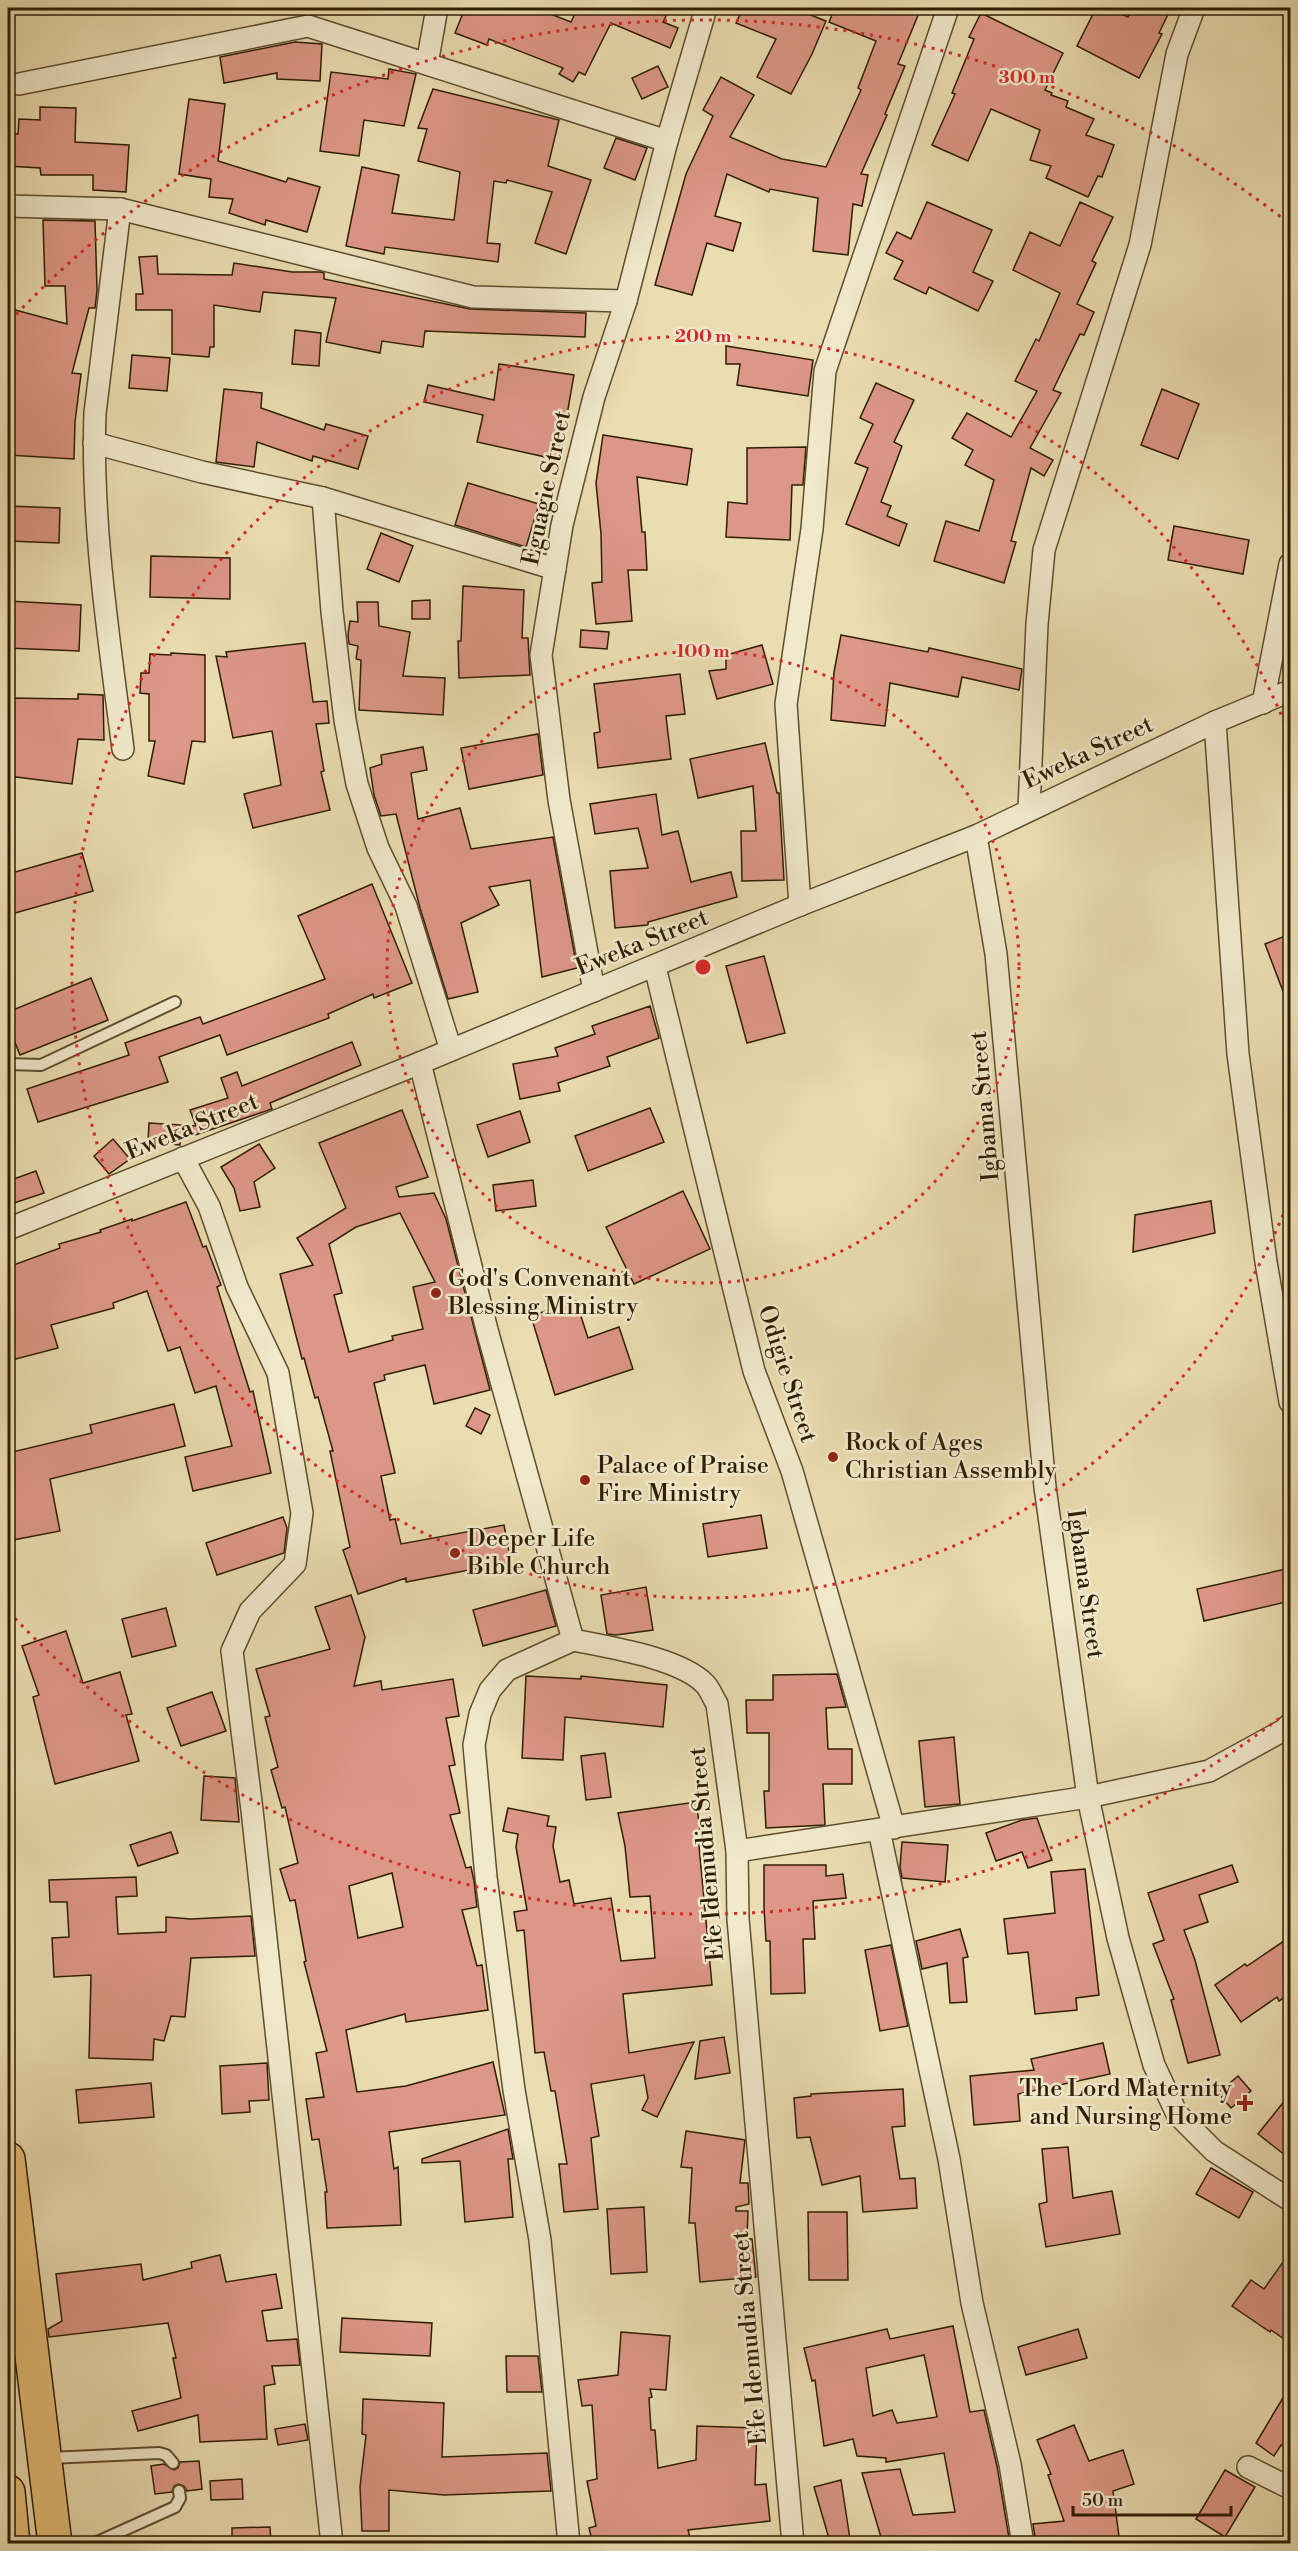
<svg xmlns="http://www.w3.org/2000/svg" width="1298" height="2551" viewBox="0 0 1298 2551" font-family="'Libre Bodoni',serif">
	<rect width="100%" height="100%" fill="#eaddb1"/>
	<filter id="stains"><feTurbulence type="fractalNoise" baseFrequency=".00333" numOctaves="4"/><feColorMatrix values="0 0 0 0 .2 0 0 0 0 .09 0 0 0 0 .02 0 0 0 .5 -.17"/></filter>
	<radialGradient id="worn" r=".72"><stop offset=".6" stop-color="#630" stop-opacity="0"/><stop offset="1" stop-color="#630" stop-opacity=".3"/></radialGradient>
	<!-- building -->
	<g fill="#dd9787" stroke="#2f1d02" stroke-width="1.5" fill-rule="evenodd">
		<polygon points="465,8 535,8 571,22 577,9 575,8 670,8 663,22 678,28 670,48 611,23 585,75 579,72 573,82 559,74 563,68 489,39 487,45 455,33"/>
		<polygon points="743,8 793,8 826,21 812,54 791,94 757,77 776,39 736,23"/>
		<polygon points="835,8 921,8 898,64 905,66 885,114 887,115 861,174 868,175 862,206 853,204 848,255 813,251 818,198 770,189 769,192 727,174 715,216 741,223 733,251 707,243 692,295 655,285 686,174 713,116 703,110 721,77 754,95 730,137 782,159 826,167 861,90 858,88 876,41 829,22"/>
		<polygon points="1096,8 1109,8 1128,17 1132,8 1171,8 1159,33 1162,34 1139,78 1077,46"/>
		<polygon points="981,13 1063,53 1045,90 1052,93 1051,95 1068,101 1066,107 1094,119 1086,135 1114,145 1102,177 1098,176 1088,197 1046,178 1051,166 1030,160 1040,130 991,109 968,161 932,145 955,94 952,93 974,39 969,37"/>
		<polygon points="295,42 322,44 320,81 277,79 277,73 224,83 220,57"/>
		<polygon points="658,66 668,87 642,99 632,78"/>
		<polygon points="389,69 416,74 404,126 364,120 359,156 320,151 331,72 388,79"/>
		<polygon points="433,89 559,120 548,166 591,180 566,254 535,243 552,192 507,180 506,183 494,181 487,243 500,244 498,262 385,247 384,254 346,246 362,167 399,175 392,213 454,220 460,172 418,161 427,129 418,128"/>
		<polygon points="189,99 225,104 218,161 286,182 288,178 320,187 307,232 266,220 265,225 229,213 233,199 209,197 211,179 179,174"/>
		<polygon points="40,107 76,108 75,142 129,145 126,192 93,190 93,175 41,175 40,168 8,166 8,133 18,134 19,119 40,120"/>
		<polygon points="616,138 647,148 635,180 604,168"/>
		<polygon points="927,202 992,230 973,272 993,281 978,311 929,287 926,294 894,279 903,261 886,253 897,232 911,239"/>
		<polygon points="1080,202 1113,217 1092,261 1096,263 1077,304 1094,312 1084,335 1080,334 1053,390 1061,393 1030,448 1053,460 1044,476 1031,468 1011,541 1016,542 1004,583 934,561 946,521 979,531 994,480 965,465 973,450 952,438 967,413 1011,437 1037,391 1015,381 1036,339 1039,341 1060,293 1013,270 1030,232 1060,246"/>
		<polygon points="43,220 95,221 97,290 95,308 89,308 72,373 81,374 75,422 74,459 8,455 8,308 67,324 65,286 45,286"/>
		<polygon points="157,256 158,274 232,275 234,263 292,272 321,272 324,273 324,279 470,309 586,313 585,337 425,331 423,347 382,341 380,353 326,342 336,298 263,292 260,312 214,305 214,347 210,347 209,357 172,354 172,310 136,310 136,294 143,294 139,257"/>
		<polygon points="295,330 321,333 319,366 292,364"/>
		<polygon points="726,346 813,360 808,396 737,385 740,364 726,364"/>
		<polygon points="132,355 170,358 167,391 129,388"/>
		<polygon points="499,364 574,375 559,460 477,442 483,415 424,402 428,385 494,400"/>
		<polygon points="876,383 914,400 894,442 902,446 881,502 891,506 887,516 907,524 899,546 846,524 868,468 855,463 873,424 860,418"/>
		<polygon points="224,389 262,393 261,408 324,430 326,424 368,436 358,469 313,456 312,461 257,442 254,467 216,462"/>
		<polygon points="1162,389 1199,404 1178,459 1141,445"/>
		<polygon points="603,435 692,449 687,485 637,477 642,532 645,532 647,570 628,570 632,621 596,624 592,583 602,582 601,534 596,483"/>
		<polygon points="806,447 803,485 792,485 790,540 726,537 728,502 747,504 747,448"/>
		<polygon points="468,483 539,504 526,547 455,525"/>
		<polygon points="8,506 60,508 59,543 8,541"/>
		<polygon points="1174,526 1249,540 1243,574 1168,560"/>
		<polygon points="381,533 413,546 399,582 367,569"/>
		<polygon points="151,556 230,558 230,599 150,597"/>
		<polygon points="463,586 524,590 522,638 528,638 530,675 459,678 458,641 461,641"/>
		<polygon points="430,600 430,619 412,619 412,601"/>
		<polygon points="8,601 81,605 79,651 8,648"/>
		<polygon points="357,602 378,602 379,626 410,632 403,676 445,678 443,715 359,710 361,660 356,659 358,646 349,644 348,635 350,621 358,622"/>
		<polygon points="581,630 609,632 607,649 580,647"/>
		<polygon points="841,635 928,652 929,648 1022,669 1019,690 962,677 958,697 890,683 885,726 831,720 834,672"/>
		<polygon points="305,643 313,702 327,701 329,723 316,724 324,771 321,772 330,810 253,828 244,794 281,785 272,731 233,738 216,656 227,657 226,652"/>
		<polygon points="762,645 773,684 717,699 709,671 726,669 726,655"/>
		<polygon points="171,653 205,655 205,742 192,741 184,784 148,776 155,741 149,741 149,694 140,693 141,673 149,673 150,654 171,655"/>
		<polygon points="680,674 685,714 666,716 671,759 598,768 594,733 600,732 594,684"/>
		<polygon points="78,694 103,695 104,740 78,739 72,784 8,776 8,698 78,699"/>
		<polygon points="538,734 543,775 469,789 461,748"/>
		<polygon points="765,743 777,793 779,793 784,880 742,881 741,831 756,831 753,786 698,798 690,759"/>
		<polygon points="423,747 427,770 411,773 418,819 460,808 471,849 553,837 577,968 542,977 530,880 489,887 499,905 461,923 478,992 448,999 420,908 396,814 381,816 374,795 370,768 382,764 381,755"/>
		<polygon points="656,794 662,835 678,831 691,882 731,872 737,897 648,922 648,925 615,928 610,871 648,868 638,828 595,834 590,804"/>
		<polygon points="82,853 93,891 8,915 8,874"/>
		<polygon points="372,884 412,983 374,998 373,994 328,1014 329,1018 227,1055 220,1035 159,1057 168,1082 38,1122 27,1089 129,1055 125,1043 200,1017 203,1024 325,979 298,916"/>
		<polygon points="1290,934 1290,1007 1289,1007 1265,944"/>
		<polygon points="764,956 785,1033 747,1043 726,966"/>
		<polygon points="91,978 108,1020 20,1055 8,1025 8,1012"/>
		<polygon points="650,1006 659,1038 607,1057 610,1066 558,1083 560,1091 520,1099 513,1064 558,1056 555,1048 595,1034 592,1026"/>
		<polygon points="352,1042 361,1065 270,1103 272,1109 180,1140 180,1145 148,1142 149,1123 196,1126 190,1110 228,1098 221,1078 237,1072 242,1086"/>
		<polygon points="650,1108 664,1142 588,1171 575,1136"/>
		<path d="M 402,1110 L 428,1177 L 396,1187 L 399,1197 L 434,1193 L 446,1219 L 490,1390 L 434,1404 L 425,1365 L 384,1375 L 385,1380 L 374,1383 L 395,1473 L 381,1476 L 390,1520 L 395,1519 L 401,1544 L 504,1525 L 511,1562 L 406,1582 L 406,1578 L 358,1594 L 343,1550 L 350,1547 L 330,1451 L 333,1451 L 318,1397 L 315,1398 L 304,1358 L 302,1359 L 280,1274 L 313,1265 L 297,1238 L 346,1208 L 319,1143 ZM 400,1213 L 435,1282 L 413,1287 L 423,1329 L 392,1336 L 393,1340 L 349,1352 L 334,1295 L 342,1293 L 329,1244 L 356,1227 Z"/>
		<polygon points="520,1111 530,1142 488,1157 477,1125"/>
		<polygon points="113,1139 130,1159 109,1174 94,1156"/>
		<polygon points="259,1144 275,1168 254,1182 260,1207 240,1211 234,1188 221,1167"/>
		<polygon points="36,1171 44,1193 8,1205 8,1181"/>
		<polygon points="533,1180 536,1206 496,1211 493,1185"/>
		<polygon points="683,1191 710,1249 634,1284 606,1227"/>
		<polygon points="1211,1201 1215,1233 1133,1252 1135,1215"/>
		<polygon points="186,1202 203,1247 206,1246 221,1285 217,1287 250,1392 253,1391 271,1473 193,1491 185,1457 232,1446 216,1386 195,1393 180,1347 168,1351 147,1291 113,1303 114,1308 51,1325 58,1348 8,1361 8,1267 60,1248 59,1244 101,1232 100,1230 132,1219 132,1221"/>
		<polygon points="576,1301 588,1338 619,1327 633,1369 555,1395 531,1316"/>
		<polygon points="174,1404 185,1446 50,1479 60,1531 8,1541 8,1453 92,1433 90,1425"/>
		<polygon points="475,1408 490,1415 481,1434 466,1426"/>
		<polygon points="761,1515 767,1548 708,1557 703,1524"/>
		<polygon points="283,1517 287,1528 284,1553 217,1575 206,1543"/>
		<polygon points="1286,1569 1290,1601 1204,1621 1197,1589"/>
		<polygon points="646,1587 653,1630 616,1635 607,1634 601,1595"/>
		<polygon points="546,1590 556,1626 483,1646 473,1610"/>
		<path d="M 351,1595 L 365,1637 L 354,1686 L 381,1681 L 382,1690 L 453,1679 L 459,1716 L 446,1718 L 455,1765 L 449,1766 L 460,1813 L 450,1815 L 466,1868 L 471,1867 L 474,1881 L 477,1907 L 462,1910 L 477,1966 L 482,1965 L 488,2010 L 406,2022 L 405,2014 L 346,2030 L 357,2092 L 406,2086 L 493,2062 L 505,2115 L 389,2132 L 394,2169 L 398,2167 L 401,2225 L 327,2228 L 325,2192 L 327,2192 L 319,2139 L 312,2140 L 306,2099 L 324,2097 L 316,2053 L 327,2051 L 304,1962 L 306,1961 L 295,1900 L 290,1901 L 280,1869 L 298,1863 L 285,1807 L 282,1808 L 271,1770 L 278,1767 L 265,1717 L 270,1716 L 256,1669 L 330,1649 L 315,1607 ZM 392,1873 L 403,1927 L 358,1938 L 349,1886 Z"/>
		<polygon points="166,1608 176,1646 132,1657 122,1619"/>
		<polygon points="66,1631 83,1683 120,1672 132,1714 126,1715 139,1761 55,1784 33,1697 39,1695 22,1646"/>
		<polygon points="837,1674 846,1707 826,1708 828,1749 852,1749 852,1784 823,1784 825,1825 766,1828 764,1791 769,1791 769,1733 747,1733 746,1700 773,1700 773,1675"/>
		<polygon points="526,1676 581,1679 581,1676 667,1685 663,1727 565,1717 563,1760 522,1758"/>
		<polygon points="212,1692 226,1731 181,1746 167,1708"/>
		<polygon points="954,1737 960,1804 925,1807 919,1741"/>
		<polygon points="605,1753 611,1797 586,1800 581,1756"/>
		<polygon points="204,1776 235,1778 239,1822 201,1820"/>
		<polygon points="696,1802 701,1835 698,1835 712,1985 623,1994 629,2053 694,2042 657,2117 642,2110 648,2098 644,2075 591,2084 599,2136 591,2138 598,2209 564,2212 559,2164 567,2164 555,2091 551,2091 544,2052 535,2053 524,1930 517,1931 514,1912 527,1910 516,1847 518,1834 503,1831 508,1808 549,1816 547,1826 556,1827 553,1846 560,1882 569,1880 574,1904 611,1898 621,1961 655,1958 650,1896 630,1897 625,1846 618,1813"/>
		<polygon points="1037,1818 1052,1860 1028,1868 1022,1852 996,1861 986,1833 1022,1820"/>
		<polygon points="171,1832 178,1853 138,1866 130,1845"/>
		<polygon points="902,1842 948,1845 945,1882 902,1878 900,1867"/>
		<polygon points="764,1865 826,1865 826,1876 843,1874 846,1898 813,1901 815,1939 803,1939 805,1993 771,1994 770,1941 766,1941 764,1907"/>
		<polygon points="1232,1865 1238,1882 1199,1895 1208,1922 1184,1930 1195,1960 1220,2055 1188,2063 1171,2000 1174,1999 1153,1944 1164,1940 1148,1893"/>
		<polygon points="1085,1869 1099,1995 1076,1998 1077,2010 1035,2014 1028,1952 1008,1954 1004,1919 1055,1913 1051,1872"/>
		<polygon points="136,1877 137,1896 116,1897 118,1934 166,1932 166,1917 191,1919 251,1916 255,1956 191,1958 185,2017 171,2016 164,2041 154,2039 153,2060 89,2058 91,1975 54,1977 52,1938 69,1937 67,1902 50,1902 49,1880"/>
		<polygon points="960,1929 968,1957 963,1958 967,2002 950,2003 947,1963 922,1969 916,1941"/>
		<polygon points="1290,1937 1290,1993 1279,2001 1277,1997 1241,2022 1215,1985 1245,1964 1247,1966"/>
		<polygon points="891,1945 908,2026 880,2031 865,1950"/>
		<polygon points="724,2037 730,2073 695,2079 700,2041"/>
		<polygon points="1103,2043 1110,2074 1018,2094 1020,2121 974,2125 970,2076 1034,2070 1031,2059"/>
		<polygon points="267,2063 269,2100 249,2101 250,2112 222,2114 220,2066"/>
		<polygon points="1238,2076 1251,2091 1231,2108 1218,2093"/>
		<polygon points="151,2083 154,2117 79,2123 76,2090"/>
		<polygon points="903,2089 905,2126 892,2127 900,2179 915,2178 917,2208 863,2212 860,2176 822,2185 810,2137 797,2138 794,2098 811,2096 811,2094"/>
		<polygon points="1290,2094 1290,2159 1258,2134"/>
		<polygon points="508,2129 513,2159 508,2159 513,2217 465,2222 460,2161 422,2163 422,2159"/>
		<polygon points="686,2131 745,2140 740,2183 748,2183 749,2204 736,2207 736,2211 748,2211 747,2239 752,2239 756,2277 700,2282 695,2223 689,2223 692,2168 681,2167"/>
		<polygon points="1068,2147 1073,2198 1112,2191 1120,2234 1046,2247 1039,2204 1047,2202 1042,2149"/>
		<polygon points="1211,2168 1253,2192 1239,2218 1196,2194"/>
		<polygon points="644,2207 647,2272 611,2274 607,2209"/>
		<polygon points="808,2212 847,2212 848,2280 809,2280"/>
		<polygon points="1290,2252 1290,2343 1271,2330 1270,2332 1232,2306 1251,2280 1264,2289"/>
		<polygon points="220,2255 226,2282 276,2274 282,2308 262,2311 267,2341 297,2339 300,2365 272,2366 275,2384 264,2386 267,2439 200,2442 198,2415 138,2431 132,2411 181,2398 173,2358 176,2358 168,2323 49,2337 48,2329 62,2321 56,2274 141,2264 143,2280 192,2268 191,2262"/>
		<polygon points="342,2318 432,2323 430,2356 340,2352"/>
		<path d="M 953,2326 L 970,2412 L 984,2410 L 997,2466 L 1010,2544 L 883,2544 L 862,2473 L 900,2469 L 913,2515 L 955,2512 L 944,2453 L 886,2462 L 886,2458 L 857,2456 L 853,2439 L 824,2446 L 815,2380 L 812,2381 L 804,2348 L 887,2329 L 890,2339 ZM 924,2355 L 937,2417 L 897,2423 L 892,2410 L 873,2416 L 866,2368 Z"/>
		<polygon points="1078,2329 1087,2358 1026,2375 1018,2347"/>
		<polygon points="621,2332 670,2336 666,2390 650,2389 652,2397 649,2398 651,2430 655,2430 658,2468 696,2460 697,2426 757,2428 755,2485 766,2484 770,2521 688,2530 691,2541 680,2544 593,2544 589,2528 596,2526 587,2481 597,2479 592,2405 582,2406 578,2380 618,2375"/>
		<polygon points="506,2356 538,2356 542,2392 507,2392"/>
		<polygon points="1290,2386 1290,2451 1281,2445 1274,2456 1256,2443"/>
		<polygon points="363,2399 444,2403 442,2457 547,2453 551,2491 444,2495 389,2490 389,2531 362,2531 360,2487 366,2435 362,2434"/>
		<polygon points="305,2424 308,2440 278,2445 275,2429"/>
		<polygon points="1074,2425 1089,2461 1123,2450 1134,2484 1113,2491 1120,2544 1036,2544 1033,2524 1064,2521 1048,2475 1051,2474 1037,2440"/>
		<polygon points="199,2461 202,2489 187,2491 184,2486 179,2484 174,2486 172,2492 155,2494 151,2466 164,2464 174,2470 178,2468 180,2462"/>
		<polygon points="1225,2470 1255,2487 1225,2537 1196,2519"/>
		<polygon points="242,2479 243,2499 211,2500 210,2481"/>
		<polygon points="841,2480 850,2539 830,2542 814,2487"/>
		<polygon points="270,2527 271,2544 232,2544 232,2528"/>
	</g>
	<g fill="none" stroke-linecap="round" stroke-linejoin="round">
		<defs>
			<g id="service">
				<polyline points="8,1064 41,1065 175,1002"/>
				<polyline points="49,2458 159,2453 166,2455 173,2463"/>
				<polyline points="93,2544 175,2507 180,2498 179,2491"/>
			</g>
			<g id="minor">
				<polyline points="427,64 437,8"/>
				<polyline points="19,84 308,26 667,141"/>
				<polyline points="8,206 120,209 473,297 626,301"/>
				<path d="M 120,209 L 95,413 C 91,525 109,638 123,749"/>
				<polyline points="94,443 202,472 323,498 555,569"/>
				<polyline points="323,498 332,612 345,720 357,784 378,848 406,906 451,1050"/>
				<polyline points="1263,703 1290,564"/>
				<polyline points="1215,722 1238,1054 1266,1262 1290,1402"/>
				<polyline points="1029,809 1037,624 1044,550 1140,245 1177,54 1194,8"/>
				<polyline points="976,836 996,954 1045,1487 1088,1797 1118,1938 1154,2065 1177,2114 1214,2151 1290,2200"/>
				<polyline points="800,905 786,704 812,529 825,371 948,8"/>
				<polyline points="655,967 754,1371 792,1471 894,1828"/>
				<polyline points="594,991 559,800 541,655 562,525 594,397 626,301 667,141 706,8"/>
				<path d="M 420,1063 L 487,1330 L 573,1640 C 608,1647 680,1658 705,1684 C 710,1689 713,1698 717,1704 L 737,1851 L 738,1919 L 793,2544"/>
				<polyline points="183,1158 209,1206 237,1287 278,1373 302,1513 295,1564 250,1611 232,1651 252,1810 332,2544"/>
				<polyline points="8,1229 420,1063 800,905 976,836 1215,722 1290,691"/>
				<polyline points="879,1830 949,2159 972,2303 1010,2464 1023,2544"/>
				<polyline points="737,1851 1088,1797 1209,1771 1284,1730 1290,1724"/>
				<polyline points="1248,2467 1290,2488"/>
				<polyline points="569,2544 540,2240 514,2090 486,1877 474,1745 480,1714 490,1690 507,1670 573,1640"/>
			</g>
			<g id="primary">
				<polyline points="8,2159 55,2544"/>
				<polyline points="8,2492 13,2544"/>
			</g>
		</defs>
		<!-- service casing -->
		<use href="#service" stroke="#5e4d2e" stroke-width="14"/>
		<!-- minor casing -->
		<use href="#minor" stroke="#5e4d2e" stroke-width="24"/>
		<!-- primary casing -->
		<use href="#primary" stroke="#2f1d02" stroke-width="36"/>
		<!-- service -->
		<use href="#service" stroke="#f1e9cc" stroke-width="10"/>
		<!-- minor -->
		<use href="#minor" stroke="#f1e9cc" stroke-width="21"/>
		<!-- primary -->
		<use href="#primary" stroke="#e5be78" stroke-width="33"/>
	</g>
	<!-- distance rings -->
	<g fill="none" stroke="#d62828" stroke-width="3" stroke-dasharray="3 6">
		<circle cx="703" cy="967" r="316"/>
		<path d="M1290 1198A631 631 0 1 1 1290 736"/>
		<path d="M1286 1713A947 947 0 0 1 10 1613M10 321A947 947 0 0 1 1286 221"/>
	</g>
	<!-- markers -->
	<g fill="#8f2418" stroke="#f1e9cc" stroke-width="2">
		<circle cx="436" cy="1293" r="6"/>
		<circle cx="833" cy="1457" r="6"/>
		<circle cx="585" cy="1480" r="6"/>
		<circle cx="455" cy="1553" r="6"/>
		<path d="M1242 2094h6v6h6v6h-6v6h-6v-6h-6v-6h6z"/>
	</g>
	<g text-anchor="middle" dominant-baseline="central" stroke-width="5" stroke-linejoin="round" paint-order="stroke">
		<!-- street labels -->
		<g font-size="24" fill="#2f1d02" stroke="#f1e9cc">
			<text transform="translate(547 488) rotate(-78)">Eguagie Street</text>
			<text transform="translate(1088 753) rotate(-25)">Eweka Street</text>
			<text transform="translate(642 943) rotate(-22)">Eweka Street</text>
			<text transform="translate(985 1106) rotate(-95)">Igbama Street</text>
			<text transform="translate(192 1127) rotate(-22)">Eweka Street</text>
			<text transform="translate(787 1374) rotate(72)">Odigie Street</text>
			<text transform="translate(1085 1584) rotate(82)">Igbama Street</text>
			<text transform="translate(707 1854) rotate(-95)">Efe Idemudia Street</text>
			<text transform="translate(750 2338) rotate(-95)">Efe Idemudia Street</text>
		</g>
		<!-- poi labels -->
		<g font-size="24" fill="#2f1d02" stroke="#f1e9cc" text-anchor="start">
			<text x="448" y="1279">God's Convenant<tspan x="448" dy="28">Blessing Ministry</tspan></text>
			<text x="845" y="1443">Rock of Ages<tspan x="845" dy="28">Christian Assembly</tspan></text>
			<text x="597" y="1466">Palace of Praise<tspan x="597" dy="28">Fire Ministry</tspan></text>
			<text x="467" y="1539">Deeper Life<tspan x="467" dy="28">Bible Church</tspan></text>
			<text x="1232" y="2089" text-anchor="end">The Lord Maternity<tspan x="1232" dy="28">and Nursing Home</tspan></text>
		</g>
	</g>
	<circle cx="703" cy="967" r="9" fill="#d62828" stroke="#f1e9cc" stroke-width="3"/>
	<g font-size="18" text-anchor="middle" font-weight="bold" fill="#d62828" stroke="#f1e9cc" stroke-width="5" stroke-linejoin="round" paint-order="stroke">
		<text x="1027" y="83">300 m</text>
		<text x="703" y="342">200 m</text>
		<text x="703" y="657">100 m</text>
	</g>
	<!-- margin -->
	<rect width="1298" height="2551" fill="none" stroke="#eaddb1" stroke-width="30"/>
	<rect x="9" y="9" width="1280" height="2533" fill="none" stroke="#2f1d02" stroke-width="3"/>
	<rect x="15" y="15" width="1268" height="2521" fill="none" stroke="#2f1d02" stroke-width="1.5"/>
	<!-- scale -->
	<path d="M1073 2506v9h158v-9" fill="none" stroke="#2f1d02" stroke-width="3"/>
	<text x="1082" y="2506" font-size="18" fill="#2f1d02" stroke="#f1e9cc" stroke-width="4.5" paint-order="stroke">50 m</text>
	<rect width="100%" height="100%" filter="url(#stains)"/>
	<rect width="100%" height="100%" fill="url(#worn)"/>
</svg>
